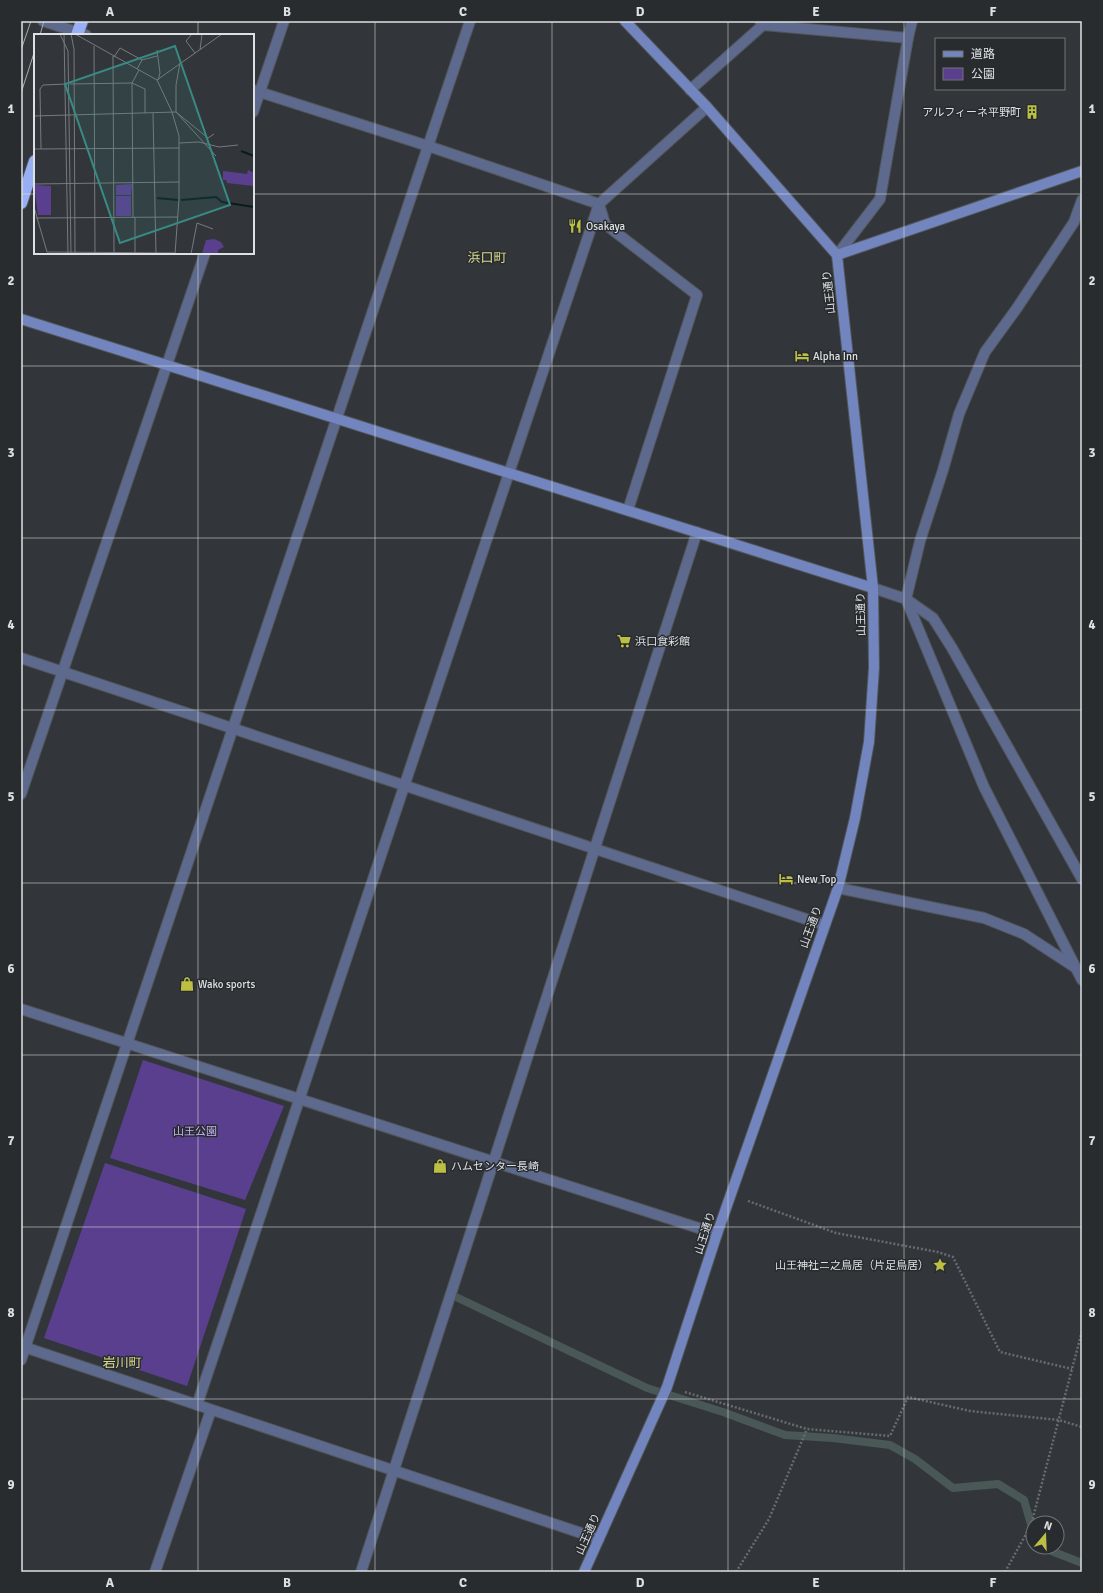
<svg xmlns="http://www.w3.org/2000/svg" width="1103" height="1593" viewBox="0 0 1103 1593" font-family="Signika,'Noto Sans JP',sans-serif">
	<rect width="100%" height="100%" fill="#32363a"/>
	<!-- green -->
	<g fill="#5b3f8f">
		<polygon points="143,1060 284,1106 245,1200 110,1158"/>
		<polygon points="105,1163 246,1209 187,1386 44,1338"/>
	</g>
	<g fill="none" stroke-linecap="round" stroke-linejoin="round">
		<!-- stream -->
		<g stroke="#495857" stroke-width="8">
			<polyline points="456,1297 647,1388 723,1412 785,1435 833,1438 890,1445 915,1459 953,1488 998,1484 1024,1500 1033,1531"/>
			<polyline points="1041,1547 1082,1563"/>
		</g>
		<defs>
			<g id="street">
				<polyline points="43,21 86,35"/>
				<polyline points="763,25 908,38"/>
				<polyline points="253,90 428,146 599,204"/>
				<polyline points="690,90 763,25 760,21"/>
				<polyline points="253,112 284,21"/>
				<polyline points="1082,200 1074,222 1017,308 985,352 959,414 943,470 920,541 906,599 933,618 952,648 1082,879"/>
				<polyline points="599,204 605,224 697,295 628,510"/>
				<polyline points="837,255 880,199 908,38 912,21"/>
				<polyline points="873,588 906,599 984,787 1082,980"/>
				<polyline points="21,658 824,925"/>
				<polyline points="21,794 205,253"/>
				<polyline points="838,888 984,918 1024,934 1076,968"/>
				<polyline points="21,1009 717,1234"/>
				<polyline points="21,1346 599,1539"/>
				<polyline points="21,1360 470,21"/>
				<polyline points="197,1405 599,204 707,107"/>
				<polyline points="155,1572 211,1410"/>
				<polyline points="361,1572 697,532"/>
			</g>
			<g id="secondary">
				<polyline points="625,21 707,107 837,255"/>
				<polyline points="837,255 1082,171"/>
				<polyline points="21,319 873,588"/>
				<polyline points="584,1572 667,1387 717,1234 838,888 855,818 869,742 874,668 873,588 837,255"/>
			</g>
			<g id="highway">
				<polyline points="77,35 82,21"/>
				<polyline points="21,203 35,161"/>
			</g>
		</defs>
		<!-- street casing -->
		<use href="#street" stroke="#515558" stroke-width="12"/>
		<!-- secondary casing -->
		<use href="#secondary" stroke="#515558" stroke-width="12"/>
		<!-- highway casing -->
		<use href="#highway" stroke="#515558" stroke-width="14"/>
		<!-- path -->
		<g stroke="#686b6f" stroke-width="2.5" stroke-dasharray="2 2" stroke-linecap="butt">
			<polyline points="748,1201 836,1233 938,1252 953,1257 1000,1352 1072,1369"/>
			<polyline points="685,1392 807,1429 890,1436 908,1397 970,1411 1059,1420 1082,1427"/>
			<polyline points="736,1572 769,1519 807,1429"/>
			<polyline points="1005,1572 1031,1525 1082,1331"/>
		</g>
		<!-- street -->
		<use href="#street" stroke="#5d698d" stroke-width="10"/>
		<!-- secondary -->
		<use href="#secondary" stroke="#7385be" stroke-width="10"/>
		<!-- highway -->
		<use href="#highway" stroke="#99aff5" stroke-width="12"/>
		<!-- tram -->
		<g stroke="#a9acaf" stroke-width="1">
			<polyline points="40,35 44,21"/>
			<polyline points="21,50 31,21"/>
			<polyline points="21,93 35,50"/>
		</g>
	</g>
	<!-- grid -->
	<path fill="none" stroke="#dee1e3" stroke-width="1" stroke-opacity="0.55" d="M 198,21 L 198,35M 375,21 L 375,1572M 552,21 L 552,1572M 728,21 L 728,1572M 904,21 L 904,1572M 21,194 L 35,194M 253,194 L 1082,194M 198,253 L 198,1572M 21,366 L 1082,366M 21,538 L 1082,538M 21,710 L 1082,710M 21,883 L 1082,883M 21,1055 L 1082,1055M 21,1227 L 1082,1227M 21,1399 L 1082,1399"/>
	<!-- icons -->
	<defs>
		<symbol id="building-bare" viewBox="-9 -9 18 18"><path d="M-4-6H4V6H1V3H-1V6H-4ZM-2.5-4.3h1.7v1.8h-1.7ZM.8-4.3h1.7v1.8H.8ZM-2.5-1h1.7V.8h-1.7ZM.8-1h1.7V.8H.8Z" fill="#bdbf43" stroke="#282c2f" stroke-width="2.5" paint-order="stroke"/></symbol>
		<symbol id="restaurant-bare" viewBox="-9 -9 18 18"><path d="M-5-6h1v4h1v-4h1v4h1v-4h1v5L-1.5 .5V6h-2V.5L-5-1ZM5-6V6H3V1.5H1.5Q1.5-4 5-6Z" fill="#bdbf43" stroke="#282c2f" stroke-width="2.5" paint-order="stroke"/></symbol>
		<symbol id="hotel-bare" viewBox="-9 -9 18 18"><path d="M-6-4.5h1.5V1H6V5H4.5V3h-9V5H-6ZM-4 0a1.8 1.8 0 1 1 3.6 0ZM.5 0V-2.5h3Q6-2.5 6 0Z" fill="#bdbf43" stroke="#282c2f" stroke-width="2.5" paint-order="stroke"/></symbol>
		<symbol id="supermarket-bare" viewBox="-9 -9 18 18"><path d="M-6-5.5h2.5l.6 2H6L4.5 2H-2.5L-4.4-4H-6ZM-1.5 3.2a1.3 1.3 0 1 0 .1 0ZM3 3.2a1.3 1.3 0 1 0 .1 0Z" fill="#bdbf43" stroke="#282c2f" stroke-width="2.5" paint-order="stroke"/></symbol>
		<symbol id="shop-bare" viewBox="-9 -9 18 18"><path d="M-5-2.5h2.3a2.7 3.5 0 0 1 5.4 0H5L5.5 6h-11ZM-1.5-2.5h3a1.5 2.3 0 0 0-3 0Z" fill="#bdbf43" stroke="#282c2f" stroke-width="2.5" paint-order="stroke"/></symbol>
		<symbol id="sight-bare" viewBox="-9 -9 18 18"><path d="M0-6L1.8-2.2L6-1.7L2.9 1.2L3.7 5.4L0 3.3L-3.7 5.4L-2.9 1.2L-6-1.7L-1.8-2.2Z" fill="#bdbf43" stroke="#282c2f" stroke-width="2.5" paint-order="stroke"/></symbol>
	</defs>
	<g fill-rule="evenodd">
		<use href="#building-bare" x="1022" y="102" width="20" height="20"/>
		<use href="#restaurant-bare" x="565" y="216" width="20" height="20"/>
		<use href="#hotel-bare" x="792" y="346" width="20" height="20"/>
		<use href="#supermarket-bare" x="614" y="631" width="20" height="20"/>
		<use href="#hotel-bare" x="776" y="869" width="20" height="20"/>
		<use href="#shop-bare" x="177" y="974" width="20" height="20"/>
		<use href="#shop-bare" x="430" y="1156" width="20" height="20"/>
		<use href="#sight-bare" x="930" y="1255" width="20" height="20"/>
	</g>
	<g text-anchor="middle" dominant-baseline="central" stroke-width="3" stroke-linejoin="round" paint-order="stroke">
		<!-- poi labels -->
		<g font-size="11" fill="#dee1e3" stroke="#282c2f" text-anchor="start">
			<text x="1021" y="112" text-anchor="end">アルフィーネ平野町</text>
			<text x="586" y="226">Osakaya</text>
			<text x="813" y="356">Alpha Inn</text>
			<text x="635" y="641">浜口食彩館</text>
			<text x="797" y="879">New Top</text>
			<text x="198" y="984">Wako sports</text>
			<text x="451" y="1166">ハムセンター長崎</text>
			<text x="929" y="1265" text-anchor="end">山王神社ニ之鳥居（片足鳥居）</text>
		</g>
		<!-- street labels -->
		<g font-size="11" fill="#dee1e3" stroke="#282c2f">
			<text transform="translate(829 292) rotate(-96)">山王通り</text>
			<text transform="translate(861 614) rotate(-91)">山王通り</text>
			<text transform="translate(811 927) rotate(-70)">山王通り</text>
			<text transform="translate(705 1233) rotate(-72)">山王通り</text>
			<text transform="translate(588 1534) rotate(-66)">山王通り</text>
		</g>
		<!-- park labels -->
		<g font-size="11" fill="#c6b3f7" stroke="#282c2f">
			<text x="195" y="1131">山王公園</text>
		</g>
		<!-- quarter labels -->
		<g font-size="13" fill="#d6d98b" stroke="#282c2f">
			<text x="487" y="258">浜口町</text>
			<text x="122" y="1363">岩川町</text>
		</g>
	</g>
	<!-- overview -->
	<g transform="translate(34 34)">
		<rect width="220" height="220" fill="#32363a"/>
		<path d="M 214,136 L 220,139 L 220,152 L 193,149 L 192,146 L 189,146 L 189,137 L 213,140 ZM 98,150 L 97,161 L 82,161 L 82,151 ZM 0,151 L 17,152 L 17,181 L 4,181 ZM 82,162 L 97,162 L 97,182 L 82,182 ZM 180,205 L 187,208 L 190,213 L 184,216 L 184,220 L 168,220 L 172,206 Z" fill="#5b3f8f"/>
		<path fill="none" stroke="#091d1b" stroke-width="2" d="M 207,117 L 220,122M 123,164 L 144,166M 147,166 L 182,163 L 188,168 L 220,173"/>
		<path fill="none" stroke="#777a7e" stroke-width="1" d="M 26,0 L 34,17 L 37,220M 30,0 L 34,220M 37,0 L 40,15 L 41,220M 41,0 L 123,46M 158,0 L 152,7 L 161,19M 60,12 L 61,220M 123,16 L 126,39 L 124,46M 166,16 L 168,0M 79,22 L 80,220M 80,23 L 86,14 L 108,26 L 103,35M 108,26 L 123,22M 146,29 L 142,51 L 142,78 L 174,104 L 180,100M 123,46 L 138,78 L 145,102 L 145,165 L 141,220M 123,46 L 188,0M 36,50 L 98,49 L 111,55 L 111,79M 119,79 L 122,220M 0,82 L 142,78 L 182,122M 145,109 L 165,108 L 185,113 L 204,111M 0,115 L 145,114M 7,115 L 6,55 L 9,51 L 33,50M 0,150 L 145,148M 0,173 L 13,218 L 141,219M 99,183 L 98,49 L 105,36M 101,183 L 101,219M 2,184 L 144,183M 157,220 L 163,189 L 179,195"/>
		<path fill="#388b85" fill-opacity="0.15" stroke="#388b85" stroke-width="2" d="M 141,12 L 196,171 L 86,209 L 31,50 Z"/>
		<rect width="220" height="220" fill="none" stroke="#dee1e3" stroke-width="2"/>
	</g>
	<!-- border -->
	<rect width="1103" height="1593" fill="none" stroke="#282c2f" stroke-width="44"/>
	<!-- legend -->
	<rect x="935" y="38" width="130" height="52" fill="#282c2f" stroke="#717477"/>
	<rect x="943" y="51" width="20" height="6" fill="#7385be" stroke="#717477"/>
	<text x="971" y="58" font-size="12" fill="#dee1e3">道路</text>
	<rect x="943" y="68" width="20" height="12" fill="#5b3f8f" stroke="#717477"/>
	<text x="971" y="78" font-size="12" fill="#dee1e3">公園</text>
	<!-- north arrow -->
	<g transform="translate(1045 1535) rotate(19)"><circle r="19" fill="#282c2f" stroke="#717477"/>
	<path d="M0-3L7 15L0 10L-7 15Z" fill="#bdbf43"/>
	<text y="-6" font-size="11" font-weight="bold" text-anchor="middle" fill="#dee1e3">N</text>
	</g>
	<rect x="22" y="22" width="1059" height="1549" fill="none" stroke="#dee1e3" stroke-width="1.5"/>
	<g font-size="13" text-anchor="middle" font-weight="bold" fill="#dee1e3">
		<text x="110" y="16">A</text>
		<text x="287" y="16">B</text>
		<text x="463" y="16">C</text>
		<text x="640" y="16">D</text>
		<text x="816" y="16">E</text>
		<text x="993" y="16">F</text>
		<text x="11" y="113">1</text>
		<text x="1092" y="113">1</text>
		<text x="11" y="285">2</text>
		<text x="1092" y="285">2</text>
		<text x="11" y="457">3</text>
		<text x="1092" y="457">3</text>
		<text x="11" y="629">4</text>
		<text x="1092" y="629">4</text>
		<text x="11" y="801">5</text>
		<text x="1092" y="801">5</text>
		<text x="11" y="973">6</text>
		<text x="1092" y="973">6</text>
		<text x="11" y="1145">7</text>
		<text x="1092" y="1145">7</text>
		<text x="11" y="1317">8</text>
		<text x="1092" y="1317">8</text>
		<text x="11" y="1489">9</text>
		<text x="1092" y="1489">9</text>
		<text x="110" y="1587">A</text>
		<text x="287" y="1587">B</text>
		<text x="463" y="1587">C</text>
		<text x="640" y="1587">D</text>
		<text x="816" y="1587">E</text>
		<text x="993" y="1587">F</text>
	</g>
</svg>
